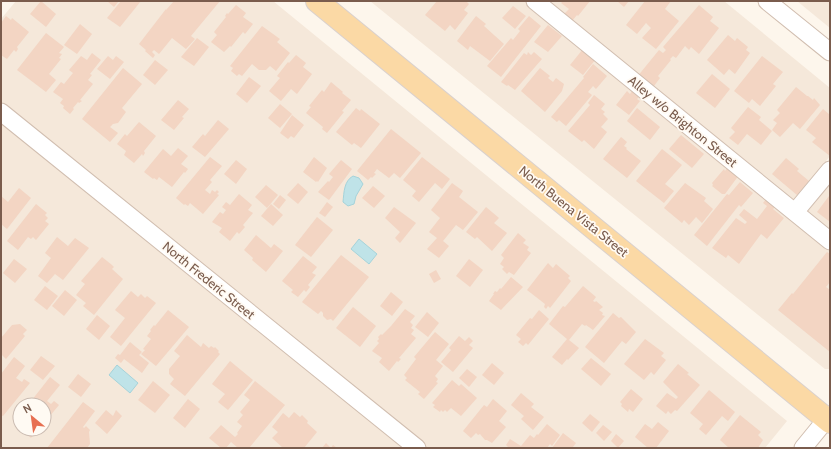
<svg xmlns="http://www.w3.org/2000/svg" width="831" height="449" viewBox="0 0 831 449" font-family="Cabin,sans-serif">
	<rect width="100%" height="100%" fill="#fdf6ec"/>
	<!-- residential -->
	<g fill="#f5e8da" fill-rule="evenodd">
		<path d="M 16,1 L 273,1 L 787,421 L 765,448 L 1,448 L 1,19 ZM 20,405 L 44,405 L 44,429 L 20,429 Z"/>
		<polygon points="370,1 525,1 797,221 830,182 830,369 825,369"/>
		<polygon points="546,1 724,1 830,88 830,156 793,202"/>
		<polygon points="797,1 830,1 830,28"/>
	</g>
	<!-- water -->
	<g fill="#bfe3e8" stroke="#a5d3da">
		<path d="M 353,176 L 359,178 L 363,184 L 356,196 L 354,204 L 348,206 L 343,202 C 344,192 344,181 353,176 Z"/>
		<polygon points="359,239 377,254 369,264 351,249"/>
		<polygon points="117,365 138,383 130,393 109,375"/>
	</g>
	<!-- building -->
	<g fill="#f3d5c3">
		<polygon points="41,1 56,14 46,27 30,14"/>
		<polygon points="107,1 119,1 114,7"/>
		<polygon points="121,1 141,1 120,27 107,18"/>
		<polygon points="174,1 220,1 191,36 195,39 186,49 172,38 159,54 154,50 152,52 155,55 153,58 145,51 146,50 139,44 166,9 166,10"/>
		<polygon points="437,1 466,1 469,4 464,10 468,13 455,30 450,25 445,31 425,15"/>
		<polygon points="563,1 590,1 578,16 577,15 572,21 564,14 569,9 561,3"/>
		<polygon points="617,1 629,1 624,7"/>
		<polygon points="645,1 671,1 665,9 679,21 656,49 642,38 651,28 646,23 637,34 626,25"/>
		<polygon points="236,5 246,13 243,17 253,24 245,34 243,32 231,47 230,46 224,52 211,42 217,35 214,32 226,17 225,16 227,13 228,14"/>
		<polygon points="699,5 713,17 710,21 719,28 699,54 691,47 689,50 685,46 676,58 673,56 670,59 671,60 658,76 660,78 654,86 648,81 646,84 637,77 659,50 663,53 666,50 663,47"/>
		<polygon points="513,6 526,16 515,29 502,18"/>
		<polygon points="6,16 11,20 12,18 29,32 17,47 18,49 16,52 14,50 7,59 1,55 1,23"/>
		<polygon points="476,16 486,24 484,26 504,44 490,61 470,46 468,50 457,41"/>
		<polygon points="529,16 541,26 501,77 487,66 511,38 513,40 520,31 518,29"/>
		<polygon points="80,24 92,34 77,54 64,45"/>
		<polygon points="548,25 562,36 548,52 534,42"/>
		<polygon points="262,26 280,39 277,42 290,53 276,71 270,66 266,70 259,70 252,64 242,76 239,74 237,76 231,71 233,68 230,66"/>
		<polygon points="46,33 64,47 59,53 62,54 59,58 61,59 49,74 56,80 46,92 17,70"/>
		<polygon points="728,35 735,41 737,38 748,47 746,50 750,53 735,74 729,69 724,75 707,60"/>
		<polygon points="197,38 209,47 194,66 181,57"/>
		<polygon points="583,49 596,59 583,75 570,65"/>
		<polygon points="528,52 531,55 534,52 542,59 515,90 508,85 507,86 501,82 524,53 527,55"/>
		<polygon points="92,53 101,60 90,74 92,75 88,80 93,84 80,100 82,101 79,103 78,102 73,108 74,109 70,114 63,108 64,106 60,103 63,99 53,92 61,82 64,84 73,73 69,70 81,56 87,60"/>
		<polygon points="296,55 306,63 303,67 312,74 297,94 291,89 281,101 269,91 280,78 277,76 288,62 289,63"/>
		<polygon points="108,56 113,60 116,56 124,62 110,79 97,69"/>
		<polygon points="762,56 783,72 773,84 776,86 760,106 752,99 749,103 734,91"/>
		<polygon points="155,60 168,70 155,85 143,75"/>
		<polygon points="593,64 607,76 596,89 593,86 588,92 592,95 566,126 559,120 557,122 551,117 584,78 583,77"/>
		<polygon points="123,68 142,84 122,108 126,112 118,123 113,124 110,127 118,133 110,142 82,119"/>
		<polygon points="540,68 550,76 548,78 553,82 556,78 564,84 562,91 545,112 521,91"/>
		<polygon points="712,74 730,89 715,108 696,93"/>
		<polygon points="249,77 261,86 247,103 236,94"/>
		<polygon points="331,82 343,92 342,93 351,100 342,111 344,112 327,133 322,129 323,127 306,113 311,107 309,106 322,90 324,92"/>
		<polygon points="796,87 807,96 808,96 813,100 814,98 820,105 800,129 793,123 780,137 772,130 777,123 773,120 780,113 777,110"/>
		<polygon points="627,91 630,94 632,91 640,96 637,99 640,101 629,115 616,105"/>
		<polygon points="594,95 605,104 601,109 605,112 603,114 608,119 601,127 607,132 594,149 584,140 582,142 568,131 590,105 588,103"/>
		<polygon points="178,100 189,109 182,117 184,118 174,130 161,120"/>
		<polygon points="280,104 292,114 280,128 268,118"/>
		<polygon points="748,107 761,117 759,120 772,131 761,145 747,134 738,145 729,138 735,132 731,128"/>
		<polygon points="356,108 360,111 361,109 380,124 361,148 354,143 352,145 336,132"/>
		<polygon points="637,108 660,127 650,140 627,121"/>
		<polygon points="823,109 830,115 830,156 812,142 816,138 806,130"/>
		<polygon points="292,115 304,125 294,138 291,136 288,139 280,133"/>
		<polygon points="218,120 229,129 205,157 192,147 203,134 205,136"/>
		<polygon points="139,122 156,136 144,151 145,153 143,156 142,154 134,163 124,155 126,151 117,144 125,134 127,136"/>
		<polygon points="391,129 421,153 400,178 394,173 389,178 377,169 374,173 376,174 372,178 371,177 368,180 357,171"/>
		<polygon points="681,135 704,154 692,168 669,149"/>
		<polygon points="621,137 627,142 624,146 627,148 626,149 641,161 627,178 603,159"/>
		<polygon points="178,148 188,156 181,164 188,169 185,173 184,172 172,187 159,177 157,180 154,178 153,179 144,172 163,149 171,156"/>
		<polygon points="662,149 682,165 665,184 674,191 664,203 636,181"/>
		<polygon points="210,157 222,166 210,180 212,182 205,190 210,194 212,190 215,192 217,190 219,192 217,194 219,195 203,214 190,203 188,206 185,204 184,205 176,198"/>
		<polygon points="314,157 327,168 318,182 317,181 316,182 303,172"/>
		<polygon points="422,157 450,179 442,189 435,183 419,202 412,196 416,191 403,180"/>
		<polygon points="786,158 799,169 797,171 809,181 797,195 772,174"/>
		<polygon points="236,160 247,169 236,184 224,174"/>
		<polygon points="341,160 352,169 329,200 318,192 328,181 329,182 333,177 329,174"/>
		<polygon points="728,167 739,175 725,194 722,194 712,186 713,185 712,183 724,169 725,171"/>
		<polygon points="740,182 753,193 741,207 739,205 707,246 694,235 727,194 729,195"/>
		<polygon points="298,183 308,192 298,204 287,195"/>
		<polygon points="452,183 463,191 459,197 478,212 463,230 456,225 443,241 449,246 439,258 427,249 437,238 429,232 440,218 431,210"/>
		<polygon points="685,183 706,198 704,201 713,209 702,223 696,217 689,225 684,220 682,223 664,208"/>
		<polygon points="266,185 278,195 267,208 255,197"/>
		<polygon points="373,186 385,196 374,208 362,198"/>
		<polygon points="19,188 31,198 7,229 1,224 1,196 8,202"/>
		<polygon points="239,194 252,205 248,210 253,213 243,225 245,227 239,234 237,232 230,241 219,232 222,228 212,222 220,212 223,214 226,210 222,207 226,202 230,205"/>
		<polygon points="280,195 286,200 279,209 273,204"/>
		<polygon points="829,196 830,197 830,222 817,212"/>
		<polygon points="767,198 776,206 773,209 784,218 767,239 761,234 739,264 728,255 726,258 712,248 736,218 745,224 747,222 739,215 744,209 757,219 767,206 763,203"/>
		<polygon points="327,202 333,207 325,217 319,213"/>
		<polygon points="36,204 47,213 45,215 48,218 45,221 49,224 36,240 33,237 31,239 28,237 18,250 7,241"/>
		<polygon points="271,204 283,215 273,226 261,216"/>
		<polygon points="394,207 416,223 400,243 395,238 400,232 385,218"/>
		<polygon points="486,207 499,218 494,223 507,233 492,251 477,237 475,239 466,232"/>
		<polygon points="317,217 333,230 311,257 295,245"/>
		<polygon points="518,233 526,240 523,243 529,247 527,250 531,253 514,275 509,272 507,274 502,269 504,267 500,264 504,258 501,255"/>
		<polygon points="256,235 271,248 274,244 283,251 266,272 252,260 253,258 244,250"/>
		<polygon points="57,237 68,246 75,238 89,248 63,280 55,274 47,283 38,276 51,258 45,253"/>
		<polygon points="827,252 830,254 830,282 826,287 830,290 830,352 778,310 792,293 793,294"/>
		<polygon points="341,255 369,277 333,321 331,319 327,320 323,316 323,313 321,311 318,314 302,302"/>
		<polygon points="303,256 317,267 312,273 316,275 308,285 310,287 306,292 304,290 298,297 291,292 293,290 282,281"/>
		<polygon points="102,257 112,265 114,267 112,269 123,279 94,315 83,306 86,303 76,295 85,284 81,281"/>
		<polygon points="14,259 27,269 15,283 3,273"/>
		<polygon points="469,259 483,270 470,287 456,276"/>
		<polygon points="548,263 553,268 556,264 570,276 568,278 571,281 550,308 548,306 546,309 544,307 545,304 527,290"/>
		<polygon points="436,270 441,279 434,283 429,274"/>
		<polygon points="511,277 523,287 501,310 489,301 494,294 493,294 495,291 497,292 500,288 501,289"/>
		<polygon points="45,286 58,296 47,310 34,300"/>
		<polygon points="583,286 596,297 593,301 595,302 596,301 603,307 599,310 603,313 602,315 605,316 593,330 586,325 585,326 582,324 569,340 579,348 568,360 567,359 562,365 552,357 567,339 549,324 563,306 565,307"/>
		<polygon points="65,290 77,300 64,316 52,306"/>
		<polygon points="131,291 138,297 141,294 145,298 147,296 156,303 121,346 110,337 125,318 115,310"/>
		<polygon points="391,292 403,302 392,316 380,306"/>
		<polygon points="353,307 376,326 360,347 336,328"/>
		<polygon points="405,309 415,316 410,322 413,325 411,328 414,330 411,334 416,338 399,358 401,359 398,362 397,361 389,371 379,362 382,358 372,351 379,343 377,341 379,339 378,337 381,334 382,335 391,326"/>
		<polygon points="168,310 189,327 156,366 141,354 145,350 143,349 151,339 147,336 151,331 150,330 154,325 155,326"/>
		<polygon points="539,310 549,319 528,345 526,343 523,346 518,342 521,339 516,335 530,318 532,319"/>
		<polygon points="427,312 439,323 428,337 415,327"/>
		<polygon points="613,313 619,318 621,317 636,332 626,344 622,341 604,363 585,347"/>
		<polygon points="97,315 110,326 99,340 86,329"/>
		<polygon points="20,324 27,330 23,334 25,336 6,359 1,354 1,338 12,325"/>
		<polygon points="435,332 449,344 436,360 443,366 435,376 438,379 436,382 438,383 424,399 418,394 420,392 405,380 407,378 404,375 416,359 414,357"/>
		<polygon points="187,335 201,347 203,343 209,348 211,346 214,348 215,347 219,351 218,352 220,354 185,396 170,384 174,379 169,374 169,369 180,356 174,351"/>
		<polygon points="459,336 465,341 469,337 473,341 469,345 473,348 453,372 441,362 451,350 449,348"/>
		<polygon points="645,339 664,353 661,356 666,360 654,375 651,372 644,380 624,364"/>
		<polygon points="130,342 142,352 139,355 149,363 142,373 124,359 121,363 115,358 118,354 120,355"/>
		<polygon points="41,356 55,366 43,380 30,370"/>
		<polygon points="14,357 25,366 16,378 22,382 24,379 30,383 3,416 1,415 1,374"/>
		<polygon points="591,358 611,374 601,386 581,369"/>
		<polygon points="230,361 253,380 228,410 218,402 225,394 212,384"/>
		<polygon points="492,363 504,373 494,385 482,375"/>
		<polygon points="678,364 689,373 687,374 700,385 677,411 675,410 671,414 668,411 666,414 656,406 667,393 676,399 678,397 663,382"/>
		<polygon points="467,369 477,377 469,387 459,378"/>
		<polygon points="78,374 91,384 81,397 68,387"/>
		<polygon points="50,377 60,385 47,401 51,404 54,401 59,405 44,423 44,405 28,405"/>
		<polygon points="452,380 459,386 461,384 477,398 461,416 451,408 447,412 445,410 443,412 441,410 440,412 433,407 435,405 432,403"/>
		<polygon points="153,381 170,395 155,413 138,400"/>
		<polygon points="255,381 285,405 249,448 238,448 231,442 226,448 221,448 209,438 221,425 235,437 238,434 237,433 242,426 237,422 243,415 240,412 250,400 244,395"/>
		<polygon points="631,389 643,399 633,412 629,409 628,412 621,406 622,404 620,402"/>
		<polygon points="709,390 735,412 728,421 722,416 706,435 699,429 703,424 690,413"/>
		<polygon points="521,393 534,404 531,407 544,417 533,430 521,419 524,416 511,405"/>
		<polygon points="188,399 200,409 185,428 173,418"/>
		<polygon points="493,399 507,411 499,421 506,427 492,443 487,440 485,440 480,434 478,435 476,433 471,438 463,431 484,405 487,407"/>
		<polygon points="83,402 95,411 83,427 84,428 86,426 90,430 89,432 90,444 87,448 47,448"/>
		<polygon points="106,410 113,416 116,410 122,416 107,434 95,423"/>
		<polygon points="294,412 300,417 302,415 308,421 307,423 317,432 304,448 281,448 282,447 272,438 278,432 272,427 283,413 289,418"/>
		<polygon points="590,414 600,422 592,432 582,423"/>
		<polygon points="740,415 761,432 758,435 763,440 758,448 729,448 720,440"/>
		<polygon points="20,416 20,428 14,423"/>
		<polygon points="658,422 669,431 656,448 648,448 635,437 645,424 652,429"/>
		<polygon points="547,424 560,435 552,446 550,444 547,448 509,448 506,445 510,439 521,446 530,435 534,438 537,434 538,435"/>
		<polygon points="603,425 612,432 604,441 596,433"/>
		<polygon points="21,429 38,429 31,438"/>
		<polygon points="563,433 576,443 573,447 575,448 552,448"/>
		<polygon points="616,434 624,441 618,448 611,441"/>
		<polygon points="326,443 331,448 333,445 337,448 322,448"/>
	</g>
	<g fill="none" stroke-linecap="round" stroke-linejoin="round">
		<defs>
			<g id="minor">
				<polyline points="535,1 830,241"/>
				<polyline points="767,1 830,52"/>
				<polyline points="1,112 417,448"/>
				<polyline points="795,212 830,170"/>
				<polyline points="803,448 830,415"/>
			</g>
			<polyline id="major" points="317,1 830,422"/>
		</defs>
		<!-- minor casing -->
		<use href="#minor" stroke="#d1beb0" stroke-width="19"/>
		<!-- major casing -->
		<use href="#major" stroke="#dad1cd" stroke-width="24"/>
		<!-- minor -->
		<use href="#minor" stroke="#fff" stroke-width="17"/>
		<!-- major -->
		<use href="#major" stroke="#fbd9a5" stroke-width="22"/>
	</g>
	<g text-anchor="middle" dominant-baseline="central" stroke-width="3.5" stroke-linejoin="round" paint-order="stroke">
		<!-- street labels -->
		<g font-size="13" fill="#7a5c4d" stroke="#fffaf3">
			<text transform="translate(683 121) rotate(39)">Alley w/o Brighton Street</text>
			<text transform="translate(574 211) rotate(39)">North Buena Vista Street</text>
			<text transform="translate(209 280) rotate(39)">North Frederic Street</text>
		</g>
	</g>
	<!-- border -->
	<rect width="831" height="449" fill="none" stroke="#7a5c4d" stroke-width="4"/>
	<!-- north arrow -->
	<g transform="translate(32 417) rotate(331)"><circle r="19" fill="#fffaf3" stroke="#cabbb1"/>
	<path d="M0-3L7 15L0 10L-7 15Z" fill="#e76f51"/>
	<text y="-6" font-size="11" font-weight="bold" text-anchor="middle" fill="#7a5c4d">N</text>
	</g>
</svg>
